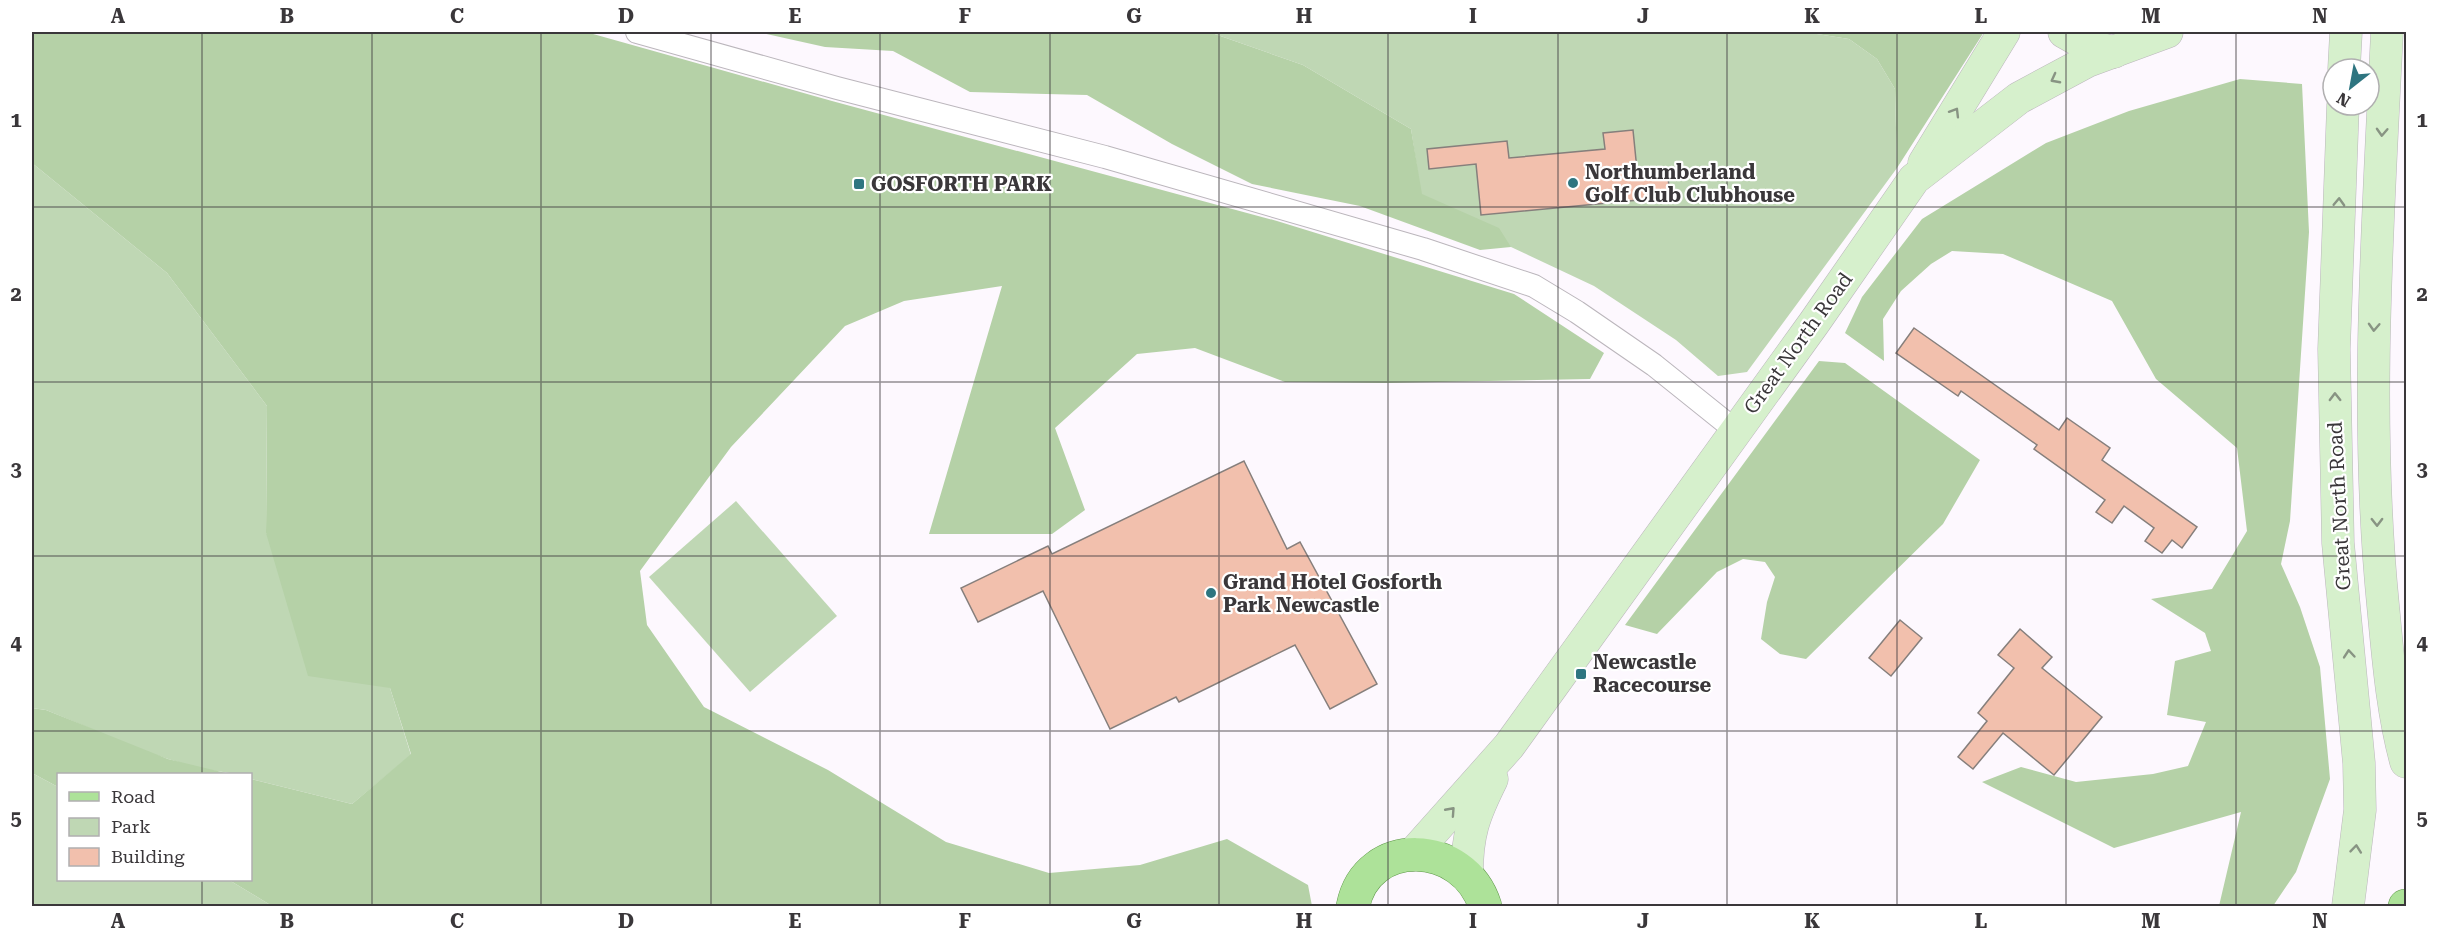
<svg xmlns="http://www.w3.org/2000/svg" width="2438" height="938" viewBox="0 0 2438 938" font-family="'Roboto Serif',serif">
	<rect width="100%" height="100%" fill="#fdf8fe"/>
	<!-- green -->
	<g fill="#bfd7b4">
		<polygon points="1209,32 1804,32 1849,39 1877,59 1895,89 1897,168 1747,372 1718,376 1676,340 1594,286 1511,247 1438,220 1421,194 1411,129 1303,65"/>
		<path d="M 32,163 L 167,273 L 267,406 L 266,533 L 390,688 L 411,755 L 352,804 L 251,779 L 250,774 C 182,774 109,735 46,710 L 32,708 Z"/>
		<polygon points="736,501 837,616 750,692 649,577"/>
		<polygon points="32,773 58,787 58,880 229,880 272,906 32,906"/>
	</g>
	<!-- forest -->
	<g fill="#b5d1a7">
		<polygon points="32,32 586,32 832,101 1277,221 1514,294 1604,353 1590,379 1388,383 1285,382 1195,348 1137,354 1055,428 1085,510 1052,534 929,534 1002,286 904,301 845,326 731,447 640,571 647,625 704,707 828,770 946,842 1049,873 1140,865 1227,839 1308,885 1312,906 272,906 229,880 250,880 251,779 352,804 411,754 390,688 308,676 266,533 267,406 167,273 32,163"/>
		<polygon points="757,32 1209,32 1303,65 1411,129 1422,194 1499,228 1511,247 1480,250 1360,206 1252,184 1172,144 1087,95 970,92 893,51 825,47"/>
		<polygon points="1804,32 1984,32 1897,168 1895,89 1877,59 1849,39"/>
		<polygon points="2240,79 2302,84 2309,232 2290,521 2281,564 2300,607 2320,667 2330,779 2296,872 2273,906 2219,906 2241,812 2114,848 1982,782 2021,767 2076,782 2153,774 2188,766 2206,722 2167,715 2175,661 2211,651 2205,633 2151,599 2212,589 2247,531 2237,448 2156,379 2112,301 2003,254 1952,251 1931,264 1901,291 1883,319 1884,361 1845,333 1862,297 1922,219 2046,143 2129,111"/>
		<polygon points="1819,361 1845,363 1980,460 1943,524 1806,659 1780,654 1761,639 1767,602 1775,577 1765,562 1743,559 1717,572 1657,634 1625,625"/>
		<polygon points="32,708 46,710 168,759 230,774 58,774 58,787 32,773"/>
	</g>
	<!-- building -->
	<g fill="#f2c0ad" stroke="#867f7c" stroke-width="1.5">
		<polygon points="1633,130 1637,170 1667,167 1670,197 1481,215 1476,164 1429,169 1427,149 1507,141 1509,158 1605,149 1603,133"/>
		<polygon points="1914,328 2059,430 2067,418 2110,448 2102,460 2197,527 2182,548 2172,540 2162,553 2145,541 2154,528 2124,506 2112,523 2096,512 2105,500 2034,449 2037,445 1961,391 1958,396 1896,353"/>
		<polygon points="1244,461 1287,549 1300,542 1377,684 1330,709 1295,645 1179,702 1176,697 1110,729 1043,591 978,622 961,588 1048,546 1052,554"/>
		<polygon points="1900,620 1922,638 1891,676 1869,658"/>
		<polygon points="2020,629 2052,657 2042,668 2102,717 2054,775 2003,733 1973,769 1958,757 1987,721 1978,713 2014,668 1998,655"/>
	</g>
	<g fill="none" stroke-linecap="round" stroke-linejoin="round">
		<defs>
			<polyline id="street" points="637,32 837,88 1105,157 1423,249 1534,286 1577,312 1654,365 1735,430"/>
			<g id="secondary">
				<polyline points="2064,32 2089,46 2114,52"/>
				<path d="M 2387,32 C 2378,222 2364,414 2383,605 C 2388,657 2392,711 2406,762"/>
				<polyline points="2344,69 2346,32"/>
				<polyline points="2343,105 2334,349 2338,543 2359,763 2360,810 2348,906"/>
				<polyline points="1924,163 2004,32"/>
				<polyline points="1412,855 1509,746 1814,323 1914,179 2019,98 2088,61 2167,32"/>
				<path d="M 1467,874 C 1467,834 1474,815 1492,779"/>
			</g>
			<g id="primary">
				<path d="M 1353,906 C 1367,836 1464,839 1485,906"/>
				<polyline points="2405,906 2406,906"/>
			</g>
		</defs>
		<!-- street casing -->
		<use href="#street" stroke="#bbb6bc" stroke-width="24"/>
		<!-- secondary casing -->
		<use href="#secondary" stroke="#bbb6bc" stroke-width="33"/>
		<!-- primary casing -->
		<use href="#primary" stroke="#61994c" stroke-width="34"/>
		<!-- street -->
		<use href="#street" stroke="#fff" stroke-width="22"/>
		<!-- secondary -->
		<use href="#secondary" stroke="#d6f0cc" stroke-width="32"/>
		<!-- primary -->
		<use href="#primary" stroke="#ade299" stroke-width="33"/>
	</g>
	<!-- one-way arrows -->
	<defs><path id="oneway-chevron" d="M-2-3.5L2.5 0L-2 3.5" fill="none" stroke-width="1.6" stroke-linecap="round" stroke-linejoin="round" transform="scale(1.5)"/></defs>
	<g stroke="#889483">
		<use href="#oneway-chevron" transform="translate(2055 79) rotate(152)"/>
		<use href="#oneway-chevron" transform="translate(1955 112) rotate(-59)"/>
		<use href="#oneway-chevron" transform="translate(2382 132) rotate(93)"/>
		<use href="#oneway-chevron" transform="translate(2339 202) rotate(-88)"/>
		<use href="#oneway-chevron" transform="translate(2374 327) rotate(93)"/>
		<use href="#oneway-chevron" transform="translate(2335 397) rotate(-91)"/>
		<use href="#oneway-chevron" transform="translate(2377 522) rotate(89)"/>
		<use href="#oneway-chevron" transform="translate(2349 654) rotate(-95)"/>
		<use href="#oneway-chevron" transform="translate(1451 811) rotate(-48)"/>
		<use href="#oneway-chevron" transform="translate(2356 849) rotate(-84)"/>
	</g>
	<!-- grid -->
	<path fill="none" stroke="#3a373a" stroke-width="1.5" stroke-opacity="0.55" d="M 202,32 L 202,774M 372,32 L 372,906M 541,32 L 541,906M 711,32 L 711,906M 880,32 L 880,906M 1050,32 L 1050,906M 1219,32 L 1219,906M 1388,32 L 1388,906M 1558,32 L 1558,906M 1727,32 L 1727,906M 1897,32 L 1897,906M 2066,32 L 2066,906M 2236,32 L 2236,906M 32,207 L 2406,207M 32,382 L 2406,382M 32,556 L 2406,556M 32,731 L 2406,731M 202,880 L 202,906"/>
	<!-- markers -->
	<g fill="#2e7580" stroke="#fff" stroke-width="2">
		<circle cx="1573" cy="183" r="6"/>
		<rect x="853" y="178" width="12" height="12" rx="3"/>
		<circle cx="1211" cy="593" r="6"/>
		<rect x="1575" y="668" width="12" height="12" rx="3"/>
	</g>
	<g text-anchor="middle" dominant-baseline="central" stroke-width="4.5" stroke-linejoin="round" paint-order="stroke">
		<!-- poi labels -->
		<g font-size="20" font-weight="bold" fill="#3a373a" stroke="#fff" text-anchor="start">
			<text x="1585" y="172">Northumberland<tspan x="1585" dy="23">Golf Club Clubhouse</tspan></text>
			<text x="871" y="184">GOSFORTH PARK</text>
			<text x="1223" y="582">Grand Hotel Gosforth<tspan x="1223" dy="23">Park Newcastle</tspan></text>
			<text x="1593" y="662">Newcastle<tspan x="1593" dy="23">Racecourse</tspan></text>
		</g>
		<!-- street labels -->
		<g font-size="20" fill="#3a373a" stroke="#fff">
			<text transform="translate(1798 343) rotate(-54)">Great North Road</text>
			<text transform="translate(2339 506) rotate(-93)">Great North Road</text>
		</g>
	</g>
	<!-- border -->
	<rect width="2438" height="938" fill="none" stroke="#ffffff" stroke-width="66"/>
	<!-- legend -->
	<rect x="57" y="773" width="195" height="108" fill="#ffffff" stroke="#b0afb0" stroke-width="1.5"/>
	<rect x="69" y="792" width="30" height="9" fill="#ade299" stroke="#b0afb0" stroke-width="1.5"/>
	<text x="111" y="803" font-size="18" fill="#3a373a">Road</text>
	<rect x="69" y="818" width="30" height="18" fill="#bfd7b4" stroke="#b0afb0" stroke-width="1.5"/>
	<text x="111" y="833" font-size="18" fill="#3a373a">Park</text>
	<rect x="69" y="848" width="30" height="18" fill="#f2c0ad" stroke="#b0afb0" stroke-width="1.5"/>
	<text x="111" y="863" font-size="18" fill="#3a373a">Building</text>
	<!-- north arrow -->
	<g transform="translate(2351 87) rotate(211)"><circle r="28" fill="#ffffff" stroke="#b0afb0" stroke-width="1.5"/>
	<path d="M0-4.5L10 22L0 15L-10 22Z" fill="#2e7580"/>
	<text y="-9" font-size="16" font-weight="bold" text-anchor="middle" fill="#3a373a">N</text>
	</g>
	<rect x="33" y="33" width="2372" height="872" fill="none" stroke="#3a373a" stroke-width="2"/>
	<g font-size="20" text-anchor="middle" font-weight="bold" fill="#3a373a">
		<text x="118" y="23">A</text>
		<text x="287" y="23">B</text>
		<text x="457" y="23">C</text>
		<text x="626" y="23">D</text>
		<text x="795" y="23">E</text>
		<text x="965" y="23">F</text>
		<text x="1134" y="23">G</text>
		<text x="1304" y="23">H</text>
		<text x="1473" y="23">I</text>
		<text x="1643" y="23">J</text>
		<text x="1812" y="23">K</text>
		<text x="1981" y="23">L</text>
		<text x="2151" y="23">M</text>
		<text x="2320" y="23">N</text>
		<text x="16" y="127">1</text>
		<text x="2422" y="127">1</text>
		<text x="16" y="301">2</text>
		<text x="2422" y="301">2</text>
		<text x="16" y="476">3</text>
		<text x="2422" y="476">3</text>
		<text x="16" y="650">4</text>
		<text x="2422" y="650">4</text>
		<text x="16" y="825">5</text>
		<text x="2422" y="825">5</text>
		<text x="118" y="928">A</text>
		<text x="287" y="928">B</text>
		<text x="457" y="928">C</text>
		<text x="626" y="928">D</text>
		<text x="795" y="928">E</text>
		<text x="965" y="928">F</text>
		<text x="1134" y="928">G</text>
		<text x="1304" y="928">H</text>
		<text x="1473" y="928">I</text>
		<text x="1643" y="928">J</text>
		<text x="1812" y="928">K</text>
		<text x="1981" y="928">L</text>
		<text x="2151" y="928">M</text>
		<text x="2320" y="928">N</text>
	</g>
</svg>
